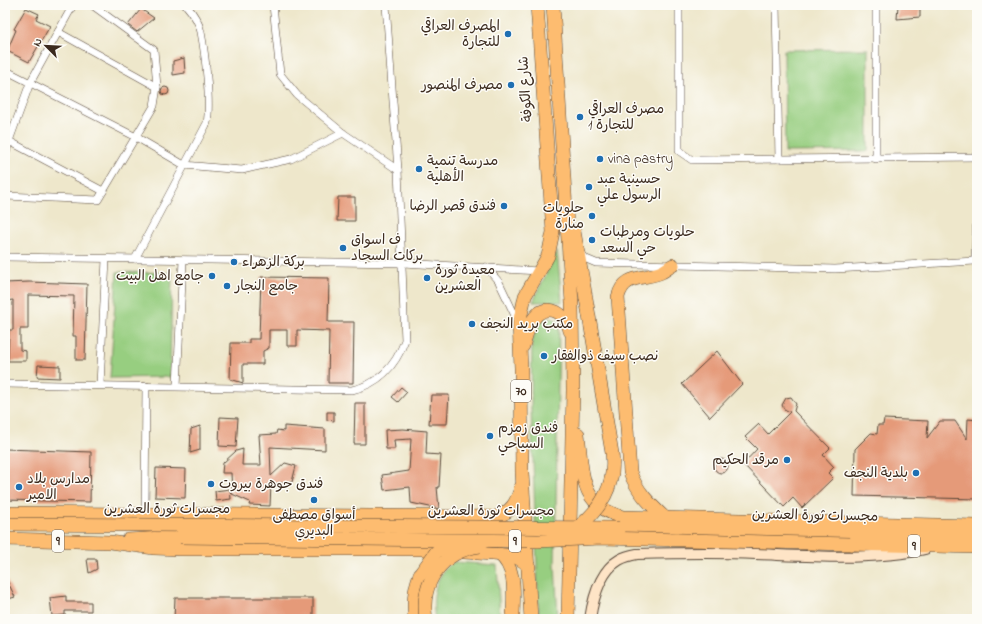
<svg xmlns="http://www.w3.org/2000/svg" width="982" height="624" viewBox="0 0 982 624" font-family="'Indie Flower','Playpen Sans Arabic',sans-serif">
	<rect width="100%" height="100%" fill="#fdfcf7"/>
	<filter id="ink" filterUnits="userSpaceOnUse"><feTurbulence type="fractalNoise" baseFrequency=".025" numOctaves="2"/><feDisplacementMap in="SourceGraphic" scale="8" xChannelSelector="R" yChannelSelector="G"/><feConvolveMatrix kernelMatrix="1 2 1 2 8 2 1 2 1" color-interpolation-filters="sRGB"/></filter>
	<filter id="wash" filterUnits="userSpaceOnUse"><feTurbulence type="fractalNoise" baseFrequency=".012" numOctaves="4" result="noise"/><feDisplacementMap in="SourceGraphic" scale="16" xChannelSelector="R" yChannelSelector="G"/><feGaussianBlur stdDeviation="0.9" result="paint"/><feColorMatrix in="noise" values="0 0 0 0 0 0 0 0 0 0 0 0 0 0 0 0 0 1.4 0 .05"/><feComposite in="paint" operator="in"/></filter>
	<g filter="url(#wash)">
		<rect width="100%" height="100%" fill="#eee7cb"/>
		<!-- green -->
		<g fill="#97ce80" stroke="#697c4f">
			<polygon points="868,49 868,151 785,152 784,50"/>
			<polygon points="557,251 562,302 533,302"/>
			<polygon points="117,272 172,273 170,377 110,378"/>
			<polygon points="552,318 559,321 555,565 558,619 539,619 531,409 532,341 538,325 544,319"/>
			<path d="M 454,562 L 497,565 L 500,619 L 435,619 C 431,599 435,573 454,562 Z"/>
		</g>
		<g id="blocks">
			<!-- building -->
			<g fill="#e59a79">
				<polygon points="898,5 920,5 920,17 897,19"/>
				<polygon points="26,8 39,14 36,19 50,26 29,62 7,51 16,30 14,29"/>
				<polygon points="141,9 154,18 137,32 128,25"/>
				<polygon points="184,58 185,73 173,75 173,61"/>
				<circle cx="165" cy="91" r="4"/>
				<polygon points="338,197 355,197 355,221 337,221"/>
				<polygon points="261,277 329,278 328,322 354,322 353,383 328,383 329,331 297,330 297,346 287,346 287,330 269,330 269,348 263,351 263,364 243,364 243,383 230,379 231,343 249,343 249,339 259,339"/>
				<polygon points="29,282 87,284 85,360 76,360 76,336 73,336 74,296 28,295 28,329 20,329 20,350 26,351 26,361 8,361 9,330 13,330 13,300 5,301 5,283"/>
				<polygon points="717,351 742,384 710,417 682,384"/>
				<polygon points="38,365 60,366 60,378 37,377"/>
				<polygon points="401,387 407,392 398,402 392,397"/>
				<polygon points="431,395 449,395 447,424 429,424"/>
				<polygon points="791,397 796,404 794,411 830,448 823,455 834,467 828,473 833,478 802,508 793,498 784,507 743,464 757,449 745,437 759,424 768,434 790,412 784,409 782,405 786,398"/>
				<polygon points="355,403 365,403 365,444 354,444"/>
				<polygon points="327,412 334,412 334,421 327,420"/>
				<polygon points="220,417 238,418 236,447 219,446"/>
				<polygon points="884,419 928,421 927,438 940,421 955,421 967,439 968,419 977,420 977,499 854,496 855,449 871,433 877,434 878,425 883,425"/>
				<polygon points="200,426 200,450 190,453 191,429"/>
				<polygon points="284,426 325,429 325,450 270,447 271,476 285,463 296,466 292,482 271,484 270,506 249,505 250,502 232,494 231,473 222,473 223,463 236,451 243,449 242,465 261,465 259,435 276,434 277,430 284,431"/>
				<polygon points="403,429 427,431 426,454 441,455 439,487 437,487 439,509 411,503 410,487 384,490 382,475 409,471 411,439 394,440 395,449 386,449 385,430"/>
				<polygon points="5,449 91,452 90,502 5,500"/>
				<circle cx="721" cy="466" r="7"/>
				<polygon points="156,468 186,469 185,498 155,497"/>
				<polygon points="230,489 231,499 216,501 215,491"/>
				<polygon points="87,559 96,559 97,569 89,573"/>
				<polygon points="5,576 15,597 5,600"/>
				<polygon points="66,596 66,602 91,602 91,611 65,611 65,615 52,616 50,598"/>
				<polygon points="175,598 313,598 313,619 174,619"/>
			</g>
		</g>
	</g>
	<g filter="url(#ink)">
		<use href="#blocks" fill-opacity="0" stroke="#564638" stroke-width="1"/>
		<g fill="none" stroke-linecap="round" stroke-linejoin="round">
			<defs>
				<g id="street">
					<polyline points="273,5 280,74 297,95 343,133 398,170"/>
					<polyline points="679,5 679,151 692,160 977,157"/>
					<polyline points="776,5 779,159"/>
					<polyline points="58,32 157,87"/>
					<polyline points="5,70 136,137 184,165 242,170 291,159 343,133"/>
					<polyline points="9,141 103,191"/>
					<polyline points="5,157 9,141 30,83 73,5"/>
					<polyline points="876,159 876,5"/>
					<polyline points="5,196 98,200 154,106 157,87 154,50 92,5"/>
					<polyline points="580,252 584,258 596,263 835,269 975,261 977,207"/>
					<polyline points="5,257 403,263 539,271"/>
					<path d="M 135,259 L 207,123 C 211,102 205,53 201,32 C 199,22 193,13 186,5"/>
					<polyline points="486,267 499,282 518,322"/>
					<path d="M 5,384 L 352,390 C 379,384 396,365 405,340 L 398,170 L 386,5"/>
					<polyline points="100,385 106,259"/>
					<polyline points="177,386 183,260"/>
					<polyline points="145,513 146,386"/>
				</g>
				<path id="secondary" d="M 590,619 C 593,599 600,571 619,560 C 624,557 631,555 637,554 C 676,553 716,552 756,554 C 809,556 873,561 925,549"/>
				<g id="highway">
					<polyline points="553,5 572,303 573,390 568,619"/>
					<polyline points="574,231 586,298"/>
					<path d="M 523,346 C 526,336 528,325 535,317 C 548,301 567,315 570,331"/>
					<path d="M 578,434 C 583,472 579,506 623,517 L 977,526"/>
					<path d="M 5,513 L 495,517 C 511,513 517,502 521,487"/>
					<path d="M 665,518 C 650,504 637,492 630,472 L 618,297 C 624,273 645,280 662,272 C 666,270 669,267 673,265"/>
					<polyline points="619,528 977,536"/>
					<path d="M 5,539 L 110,542 L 154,548 L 180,549 L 422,549 L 506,555 C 516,557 523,559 529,567"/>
					<polyline points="128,540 180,537"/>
					<polyline points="850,544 977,547"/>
					<path d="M 499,554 C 518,569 513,597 513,619"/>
					<path d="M 415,619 C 413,602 414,590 420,574"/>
					<polyline points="531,619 522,473 521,368 519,324 525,296 548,256 553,232 537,5"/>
				</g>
			</defs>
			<!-- street casing -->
			<use href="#street" stroke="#564638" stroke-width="8"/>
			<!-- secondary casing -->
			<use href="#secondary" stroke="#564638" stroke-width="12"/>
			<!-- highway casing -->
			<use href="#highway" stroke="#564638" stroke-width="14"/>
			<!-- street -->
			<use href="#street" stroke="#fff" stroke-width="7"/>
			<!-- secondary -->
			<use href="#secondary" stroke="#fee4c6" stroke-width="10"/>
			<!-- highway -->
			<use href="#highway" stroke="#fdbc70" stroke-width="13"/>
			<defs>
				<g id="highway-bridge">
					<polyline points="5,524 619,528"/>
					<path d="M 576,529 C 601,509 616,486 612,453 L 586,298"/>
					<polyline points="180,537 538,541 601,538 850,544"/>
					<polyline points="420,574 436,552 454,541"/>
					<path d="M 426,619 C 420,581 443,551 480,546"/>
				</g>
			</defs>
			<!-- highway-bridge casing -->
			<use href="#highway-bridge" stroke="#564638" stroke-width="14" stroke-linecap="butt"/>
			<!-- highway-bridge -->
			<use href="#highway-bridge" stroke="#fdbc70" stroke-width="13"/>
		</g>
	</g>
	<!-- markers -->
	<g fill="#1f6fb2" stroke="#fdfcf7" stroke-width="1.5">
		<circle cx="508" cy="34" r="4"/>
		<circle cx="511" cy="85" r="4"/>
		<circle cx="580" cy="117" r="4"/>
		<circle cx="600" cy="159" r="4"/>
		<circle cx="419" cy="169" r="4"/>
		<circle cx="589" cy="187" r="4"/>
		<circle cx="504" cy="206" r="4"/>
		<circle cx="592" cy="216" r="4"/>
		<circle cx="592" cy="240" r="4"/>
		<circle cx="343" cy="248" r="4"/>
		<circle cx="234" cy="262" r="4"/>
		<circle cx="212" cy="276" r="4"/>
		<circle cx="427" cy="278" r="4"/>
		<circle cx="227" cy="286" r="4"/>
		<circle cx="472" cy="324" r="4"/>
		<circle cx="544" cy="356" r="4"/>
		<circle cx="490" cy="436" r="4"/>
		<circle cx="787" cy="460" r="4"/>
		<circle cx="916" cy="473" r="4"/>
		<circle cx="211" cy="484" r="4"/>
		<circle cx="19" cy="487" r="4"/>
		<circle cx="314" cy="500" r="4"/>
	</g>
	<g text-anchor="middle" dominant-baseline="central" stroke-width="3" stroke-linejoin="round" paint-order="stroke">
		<!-- shield labels -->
		<g fill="#fdfcf7" stroke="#75695f" stroke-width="1">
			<rect x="511" y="380" width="20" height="22" rx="3"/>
			<rect x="52" y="530" width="12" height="22" rx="3"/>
			<rect x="509" y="530" width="12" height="22" rx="3"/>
			<rect x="908" y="535" width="12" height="22" rx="3"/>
		</g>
		<g font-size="13" font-weight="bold" fill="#3b2a1e">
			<text x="521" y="391">70</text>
			<text x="58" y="541">9</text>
			<text x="515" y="541">9</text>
			<text x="914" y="546">9</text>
		</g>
		<!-- poi labels -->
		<g font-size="14" fill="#3b2a1e" stroke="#fdfcf7" text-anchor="start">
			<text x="500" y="26" text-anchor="end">المصرف العراقي<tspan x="500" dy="16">للتجارة</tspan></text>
			<text x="503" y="85" text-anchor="end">مصرف المنصور</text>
			<text x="588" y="109">مصرف العراقي<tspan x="588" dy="16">للتجارة 1</tspan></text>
			<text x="608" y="159">vina pastry</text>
			<text x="427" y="161">مدرسة تنمية<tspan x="427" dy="16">الأهلية</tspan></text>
			<text x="597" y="179">حسينية عبد<tspan x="597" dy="16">الرسول علي</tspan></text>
			<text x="496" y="206" text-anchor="end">فندق قصر الرضا</text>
			<text x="584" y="208" text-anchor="end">حلويات<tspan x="584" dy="16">منارة</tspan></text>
			<text x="600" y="232">حلويات ومرطبات<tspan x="600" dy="16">حي السعد</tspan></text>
			<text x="351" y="240">ف اسواق<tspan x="351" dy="16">بركات السجاد</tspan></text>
			<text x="242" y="262">بركة الزهراء</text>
			<text x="435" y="270">معيدة ثورة<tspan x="435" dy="16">العشرين</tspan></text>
			<text x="204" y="276" text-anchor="end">جامع اهل البيت</text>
			<text x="235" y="286">جامع النجار</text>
			<text x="480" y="324">مكتب بريد النجف</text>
			<text x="552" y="356">نصب سيف ذوالفقار</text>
			<text x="498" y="428">فندق زمزم<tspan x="498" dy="16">السياحي</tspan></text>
			<text x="779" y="460" text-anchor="end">مرقد الحكيم</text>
			<text x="908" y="473" text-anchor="end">بلدية النجف</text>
			<text x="27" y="479">مدارس بلاد<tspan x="27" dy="16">الامير</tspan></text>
			<text x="219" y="484">فندق جوهرة بيروت</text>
			<text x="314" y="515" text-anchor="middle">أسواق مصطفى<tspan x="314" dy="16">البديري</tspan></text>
		</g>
		<!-- street labels -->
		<g font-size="14" fill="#3b2a1e" stroke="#fdfcf7">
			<text transform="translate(526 89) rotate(-94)">شارع الكوفة</text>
			<text x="167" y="509">مجسرات ثورة العشرين</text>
			<text x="491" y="511">مجسرات ثورة العشرين</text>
			<text transform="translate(815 516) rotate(1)">مجسرات ثورة العشرين</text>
		</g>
	</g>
	<!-- margin -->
	<rect width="982" height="624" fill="none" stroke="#fdfcf7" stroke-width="20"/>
	<!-- north arrow -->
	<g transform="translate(46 46) rotate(294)" stroke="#fdfcf7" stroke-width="3" paint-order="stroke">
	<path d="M0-3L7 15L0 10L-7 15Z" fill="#3b2a1e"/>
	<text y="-6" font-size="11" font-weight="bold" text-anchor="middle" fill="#3b2a1e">N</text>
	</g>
</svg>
